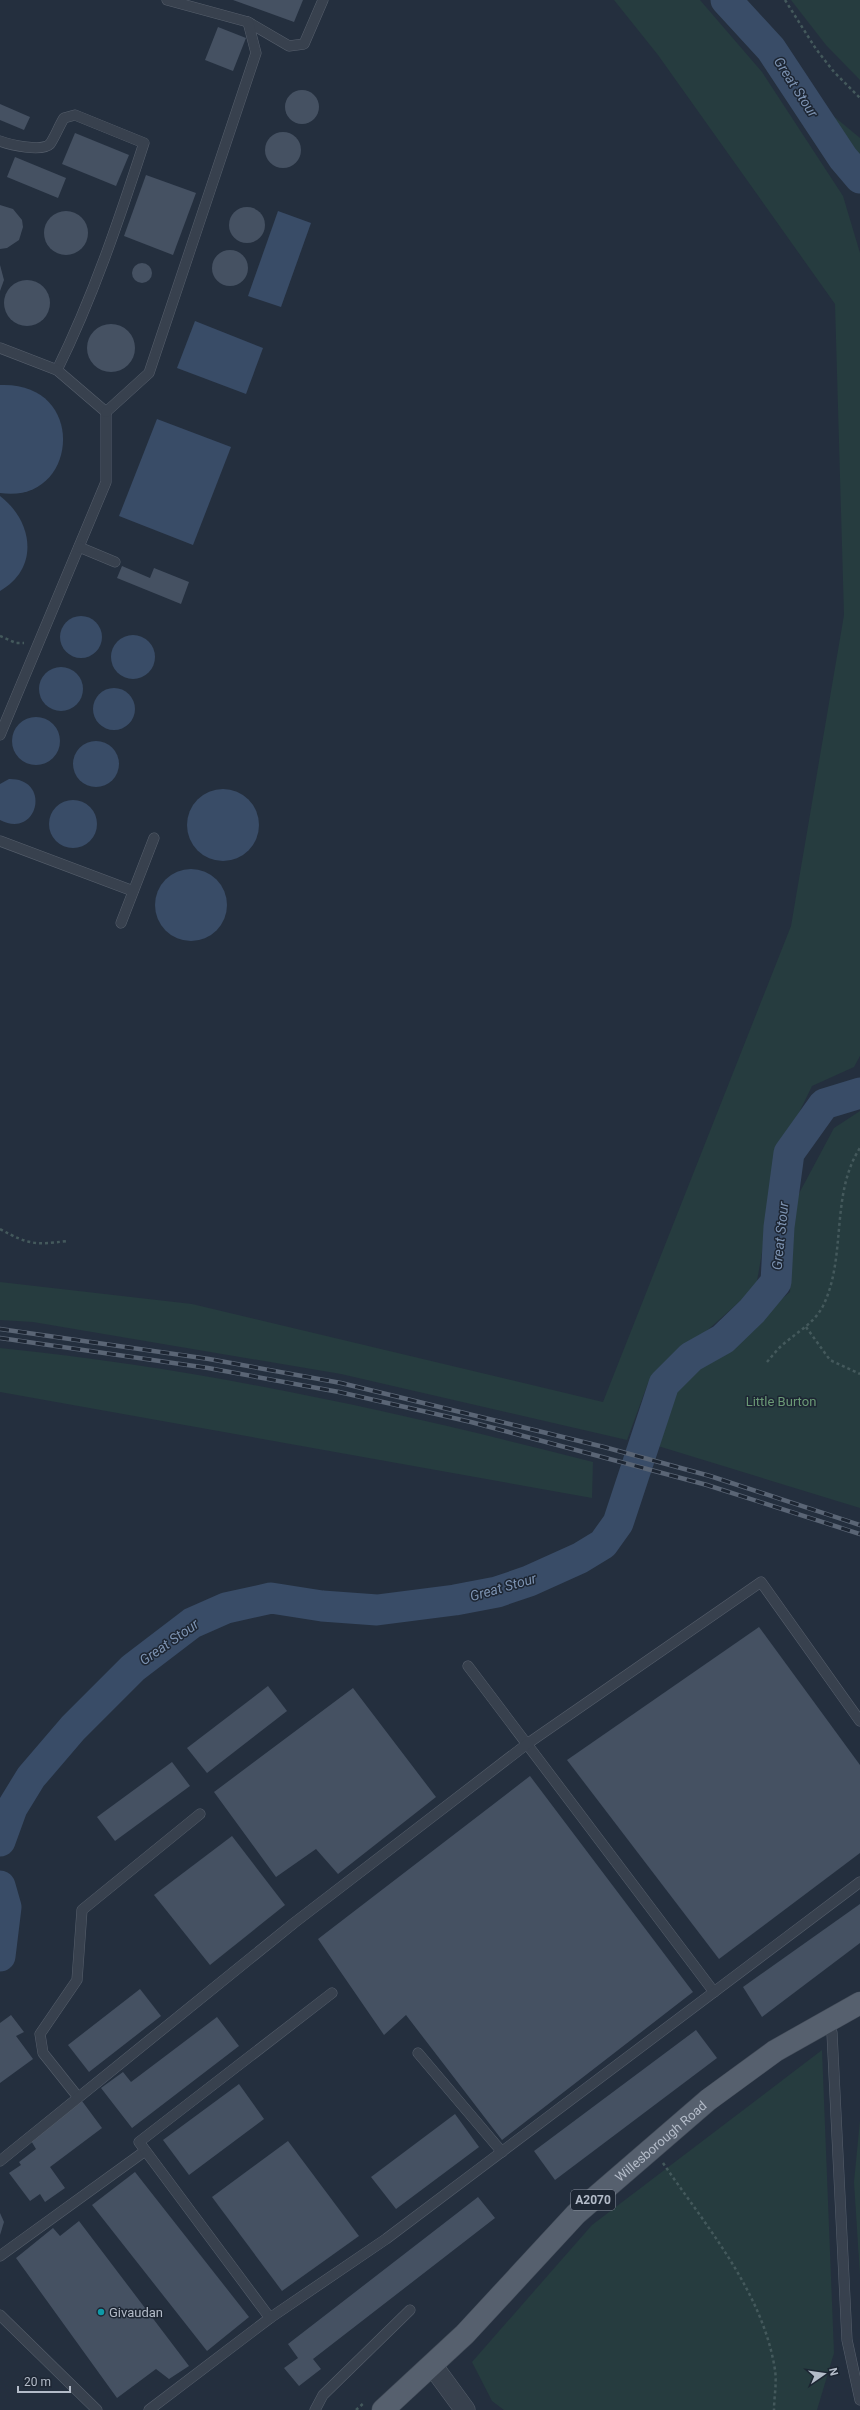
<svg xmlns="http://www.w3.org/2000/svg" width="860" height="2410" viewBox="0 0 860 2410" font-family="Roboto,sans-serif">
	<rect width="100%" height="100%" fill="#242f3e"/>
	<!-- green -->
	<g fill="#263c3f">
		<polygon points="614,0 700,0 762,72 843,196 860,253 860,1056 854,1067 812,1086 779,1154 756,1287 648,1383 627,1440 341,1374 33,1322 0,1320 0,1282 192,1304 603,1402 791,926 844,615 835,304 658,55"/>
		<polygon points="791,0 860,0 860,80 826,45"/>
		<polygon points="814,100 860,138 860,169"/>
		<polygon points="860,1111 860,1508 658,1446 673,1394 715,1354 790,1292 795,1201 834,1128"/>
		<path d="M 0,1348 C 201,1368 398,1412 593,1462 L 592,1498 L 0,1392 Z"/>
		<polygon points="822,2050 834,2353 817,2410 504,2410 492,2401 472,2362 592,2225"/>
		<polygon points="860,2120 860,2276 854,2182"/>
	</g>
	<!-- water -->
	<g fill="#394c67">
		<polygon points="278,211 311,223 281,307 248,296"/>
		<polygon points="195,321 263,348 246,394 177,368"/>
		<path d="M 0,385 C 89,381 79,505 0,493 Z"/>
		<polygon points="157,419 231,447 193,545 119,516"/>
		<path d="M 0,496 C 33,521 40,568 0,591 Z"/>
		<circle cx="81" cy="637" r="21"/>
		<circle cx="133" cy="657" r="22"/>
		<circle cx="61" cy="689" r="22"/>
		<circle cx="114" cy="709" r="21"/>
		<circle cx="36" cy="741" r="24"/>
		<circle cx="96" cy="764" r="23"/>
		<path d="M 9,779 C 52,778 38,840 0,820 L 0,784 Z"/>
		<circle cx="223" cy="825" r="36"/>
		<circle cx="73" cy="824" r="24"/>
		<circle cx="191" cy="905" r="36"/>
	</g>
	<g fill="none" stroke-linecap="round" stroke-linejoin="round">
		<!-- river -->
		<g stroke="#394c67" stroke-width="31">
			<polyline points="726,0 771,49 843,158 860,178"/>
			<polyline points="0,1841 12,1808 31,1777 73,1728 133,1668 192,1623 226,1608 271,1598 322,1606 377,1610 455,1600 497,1592 529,1581 580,1558 603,1544 618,1523 664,1384 691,1357 723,1339 752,1311 776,1282 779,1227 789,1153 824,1104 860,1093"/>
			<polyline points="0,1886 6,1907 0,1956"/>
		</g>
	</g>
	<!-- building -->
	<g fill="#455162">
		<polygon points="233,0 303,0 294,22"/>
		<polygon points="218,27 246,38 233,71 205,60"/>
		<circle cx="302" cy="107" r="17"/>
		<polygon points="0,104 30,117 24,130 0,120"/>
		<circle cx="283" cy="150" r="18"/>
		<polygon points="75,133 129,155 116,186 62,164"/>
		<polygon points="15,157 66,178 58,198 7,177"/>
		<polygon points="146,175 196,193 173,255 124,236"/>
		<polygon points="0,205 13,209 22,220 23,227 19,240 7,248 0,249"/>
		<circle cx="247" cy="225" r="18"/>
		<circle cx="66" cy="233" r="22"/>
		<circle cx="230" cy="268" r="18"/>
		<circle cx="142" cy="273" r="10"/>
		<polygon points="0,265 4,280 0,291"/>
		<circle cx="27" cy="303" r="23"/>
		<circle cx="111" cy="348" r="24"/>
		<polygon points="122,566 150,578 154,568 189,582 181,604 117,578"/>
		<polygon points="759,1627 860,1765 860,1853 719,1959 567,1760"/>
		<polygon points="268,1686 287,1711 207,1773 187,1748"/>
		<polygon points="353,1688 436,1797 338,1874 316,1849 276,1877 214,1792"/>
		<polygon points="172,1762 190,1786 115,1841 97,1817"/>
		<polygon points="530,1776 693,1992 502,2140 406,2015 384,2035 318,1939"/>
		<polygon points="232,1836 285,1905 210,1965 154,1895"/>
		<polygon points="860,1904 860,1943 762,2017 743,1987"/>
		<polygon points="140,1989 161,2016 89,2072 68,2045"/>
		<polygon points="11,2015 24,2032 16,2036 33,2059 0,2083 0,2023"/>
		<polygon points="217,2017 239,2046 132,2128 101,2088 123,2072 131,2082"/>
		<polygon points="696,2030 717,2058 555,2180 534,2151"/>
		<polygon points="239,2084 264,2119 189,2175 163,2140"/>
		<polygon points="82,2101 102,2128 50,2167 65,2188 45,2202 40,2194 30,2201 9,2173 21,2165 19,2162 36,2149 30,2139"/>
		<polygon points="455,2114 479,2147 396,2209 371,2177"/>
		<polygon points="288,2141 359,2236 282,2291 212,2197"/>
		<polygon points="135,2172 249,2317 207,2351 92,2205"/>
		<polygon points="478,2197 495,2218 313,2359 321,2369 299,2386 284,2368 298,2358 288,2344"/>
		<polygon points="0,2213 4,2222 0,2235"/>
		<polygon points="79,2221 189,2366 169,2379 156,2369 117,2398 16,2258 53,2228 60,2236"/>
	</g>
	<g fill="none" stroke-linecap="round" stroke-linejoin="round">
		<defs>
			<g id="service">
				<polyline points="248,22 289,46 304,44 323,0"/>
				<path d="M 0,141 C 10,145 42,152 50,144 C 55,137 59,126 64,118 L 75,115 L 144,143 C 119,220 93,297 57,370"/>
				<polyline points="0,348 57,370 106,412 106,482 0,735"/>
				<polyline points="106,412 149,373 256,53 248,22 167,0"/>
				<polyline points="79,547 115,562"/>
				<polyline points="0,841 133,891"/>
				<polyline points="121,923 154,838"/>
				<polyline points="468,1666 714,1992"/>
				<polyline points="829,2019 832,2033 847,2340 860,2400"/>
				<polyline points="418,2053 502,2152"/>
				<polyline points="78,2097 43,2053 40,2034 77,1980 82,1910 200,1814"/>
				<polyline points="0,2161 294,1923 527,1744 761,1582 860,1721"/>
				<polyline points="0,2256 145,2151"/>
				<polyline points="0,2315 97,2410"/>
				<polyline points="270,2318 139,2142 332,1993"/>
				<polyline points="149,2410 270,2318 386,2239 860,1882"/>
				<polyline points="315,2410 323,2395 410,2310"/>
			</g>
			<polyline id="minor" points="432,2365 465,2410"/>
			<g id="primary">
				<path id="s1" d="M 383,2410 L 465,2334 L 576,2214 L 708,2100 L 775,2051 L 860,2003"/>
			</g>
		</defs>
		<!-- service casing -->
		<use href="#service" stroke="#565f6c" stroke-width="11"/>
		<!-- minor casing -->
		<use href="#minor" stroke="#565f6c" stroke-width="21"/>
		<!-- primary casing -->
		<use href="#primary" stroke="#414a57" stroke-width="23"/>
		<!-- path -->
		<g stroke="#44595c" stroke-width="2.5" stroke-dasharray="3 3" stroke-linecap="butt">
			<polyline points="785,0 816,49 834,72 860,98"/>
			<polyline points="0,636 16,643 24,643"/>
			<path d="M 0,1229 C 29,1245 35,1245 67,1241"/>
			<polyline points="806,1327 830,1360 860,1374"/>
			<path d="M 767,1362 C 773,1355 779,1347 786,1342 C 800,1330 814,1323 823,1306 C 847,1257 830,1194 860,1148"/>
			<path d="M 663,2163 C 706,2226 763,2292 775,2370 C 777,2383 774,2397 774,2410"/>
			<polyline points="356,2410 365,2402"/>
		</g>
		<!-- service -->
		<use href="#service" stroke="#38414e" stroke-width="10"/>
		<!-- minor -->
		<use href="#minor" stroke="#38414e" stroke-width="20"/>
		<!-- primary -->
		<use href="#primary" stroke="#56606e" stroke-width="22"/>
		<defs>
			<g id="rail">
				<polyline points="0,1329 209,1359 341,1383 604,1447 710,1476 860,1525"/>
				<polyline points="0,1338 208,1368 339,1392 471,1422 707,1485 860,1534"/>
			</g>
		</defs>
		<!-- rail casing -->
		<use href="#rail" stroke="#5a6575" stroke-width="4.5"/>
		<!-- rail -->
		<use href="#rail" stroke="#1d2633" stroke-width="3" stroke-dasharray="9" stroke-linecap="butt"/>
	</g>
	<!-- markers -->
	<circle fill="#0f9aa8" stroke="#1d2633" stroke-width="1.5" cx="101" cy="2312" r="4"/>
	<g text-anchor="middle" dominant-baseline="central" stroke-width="3" stroke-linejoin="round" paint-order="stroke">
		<!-- shield labels -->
		<rect fill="#1d2633" stroke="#878f9c" stroke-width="1" x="571" y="2190" width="44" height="20" rx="3"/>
		<g font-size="12" font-weight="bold" fill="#b4bcc9">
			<text x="593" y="2200">A2070</text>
		</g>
		<!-- park labels -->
		<g font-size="13" fill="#6b9a76" stroke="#1d2633">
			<text x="781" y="1401">Little Burton</text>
		</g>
		<!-- street labels -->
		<g font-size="13" fill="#b4bcc9" stroke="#1d2633">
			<text stroke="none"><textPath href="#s1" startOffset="387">Willesborough Road</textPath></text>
		</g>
		<!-- poi labels -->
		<g font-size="13" fill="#b4bcc9" stroke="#1d2633" text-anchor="start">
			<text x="109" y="2312">Givaudan</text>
		</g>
		<!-- water labels -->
		<g font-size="14" font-style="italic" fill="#7c92b1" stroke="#1d2633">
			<text transform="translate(796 87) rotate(57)">Great Stour</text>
			<text transform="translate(780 1236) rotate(-84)">Great Stour</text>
			<text transform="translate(503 1587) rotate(-16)">Great Stour</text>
			<text transform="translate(169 1642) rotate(-35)">Great Stour</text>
		</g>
	</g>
	<!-- north arrow -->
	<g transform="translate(824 2374) rotate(77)" stroke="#1d2633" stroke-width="3" paint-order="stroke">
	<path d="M0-3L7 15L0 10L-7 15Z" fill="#b4bcc9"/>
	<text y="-6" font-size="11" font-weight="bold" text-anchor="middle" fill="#b4bcc9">N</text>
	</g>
	<!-- scale -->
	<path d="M18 2386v6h52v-6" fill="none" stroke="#b4bcc9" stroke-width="2"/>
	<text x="24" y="2386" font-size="12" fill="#b4bcc9" stroke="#1d2633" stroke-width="3" paint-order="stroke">20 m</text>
</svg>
